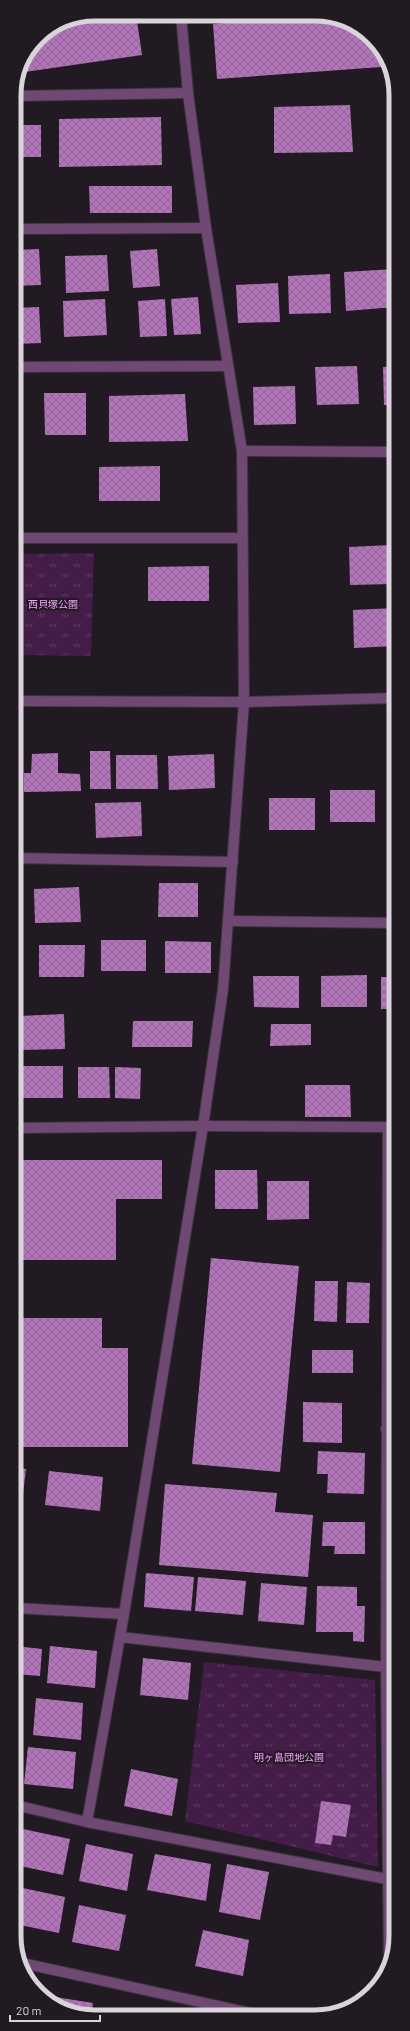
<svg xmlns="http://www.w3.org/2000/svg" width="410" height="2031" viewBox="0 0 410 2031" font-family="Barlow,'Noto Sans JP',sans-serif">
	<defs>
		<pattern id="park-tufts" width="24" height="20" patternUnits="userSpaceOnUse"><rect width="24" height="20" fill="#441c48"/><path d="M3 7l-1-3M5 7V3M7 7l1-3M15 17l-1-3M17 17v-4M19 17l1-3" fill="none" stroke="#5e3c62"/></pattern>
		<pattern id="building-cross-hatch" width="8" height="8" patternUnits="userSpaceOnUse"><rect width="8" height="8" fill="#b274b9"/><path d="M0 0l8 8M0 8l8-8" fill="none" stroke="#906495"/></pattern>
	</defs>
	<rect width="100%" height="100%" fill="#221a22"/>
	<!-- park -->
	<g fill="url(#park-tufts)">
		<polygon points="94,553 91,656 14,655 14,554"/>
		<polygon points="204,1662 375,1680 378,1867 185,1821"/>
	</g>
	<!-- building -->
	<g fill="url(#building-cross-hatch)">
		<polygon points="95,14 136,14 142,55 18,73 20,64 38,37 64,20"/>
		<polygon points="316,16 336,17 376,42 380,50 381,67 217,79 213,24"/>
		<polygon points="350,105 353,152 274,153 274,107"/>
		<polygon points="161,117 162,165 59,167 59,119"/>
		<rect x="14" y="125" width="27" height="32"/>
		<polygon points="89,186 172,186 172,213 90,213"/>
		<polygon points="39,249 41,285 14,286 14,250"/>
		<polygon points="157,249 160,286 133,288 130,251"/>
		<polygon points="107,255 109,291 66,293 65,256"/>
		<polygon points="395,269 395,307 346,311 344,272"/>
		<polygon points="330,274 331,313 289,314 288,276"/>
		<polygon points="278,283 280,322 238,323 236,285"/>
		<polygon points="198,297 201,334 174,335 171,299"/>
		<polygon points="105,299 107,335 64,337 63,301"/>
		<polygon points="165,299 167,336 140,337 138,301"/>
		<polygon points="39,307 41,343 14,344 14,308"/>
		<polygon points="357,366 359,404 317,405 315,367"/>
		<polygon points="383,367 395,366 395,405 384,405"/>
		<polygon points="14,386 17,386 20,422 14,423"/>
		<polygon points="295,386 296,424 254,425 253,387"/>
		<polygon points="44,393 86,393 86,435 45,435"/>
		<polygon points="185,394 188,441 109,442 109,396"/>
		<polygon points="160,466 160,501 99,501 99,467"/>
		<polygon points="391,545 392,584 350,585 349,547"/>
		<polygon points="209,566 209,601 148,601 148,567"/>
		<polygon points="395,608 395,646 354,648 353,610"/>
		<polygon points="90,751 110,751 111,789 90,789"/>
		<polygon points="58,753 58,773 80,774 81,791 24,792 24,773 31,773 32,754"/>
		<polygon points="214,754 215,788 169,790 168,756"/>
		<polygon points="116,755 157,755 158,789 116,789"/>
		<polygon points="14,768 17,768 18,789 14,789"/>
		<polygon points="393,771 396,771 396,816 394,816"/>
		<rect x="330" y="790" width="45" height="32"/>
		<rect x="269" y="798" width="46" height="32"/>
		<polygon points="141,802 142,836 96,838 95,803"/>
		<polygon points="159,883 198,883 198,917 158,917"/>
		<polygon points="21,887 22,922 14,922 14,888"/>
		<polygon points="79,887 81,922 35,923 34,889"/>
		<rect x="14" y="938" width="9" height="32"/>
		<rect x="101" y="940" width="45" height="31"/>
		<polygon points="165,941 211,942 211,973 165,973"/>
		<polygon points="39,945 85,945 84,977 39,977"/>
		<polygon points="367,975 367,1007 321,1007 321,976"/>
		<polygon points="253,976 299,976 299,1008 254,1007"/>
		<rect x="381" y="977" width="15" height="32"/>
		<polygon points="64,1014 65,1049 20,1050 19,1016"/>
		<polygon points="133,1021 193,1021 192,1047 132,1047"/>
		<polygon points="271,1024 311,1024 311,1045 270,1046"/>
		<polygon points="396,1053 396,1084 390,1085 389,1054"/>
		<rect x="17" y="1066" width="46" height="32"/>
		<polygon points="78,1067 109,1067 110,1098 78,1098"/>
		<polygon points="115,1067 141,1068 140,1099 115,1098"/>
		<polygon points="305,1085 350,1085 351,1117 305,1117"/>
		<polygon points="14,1160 162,1160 162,1199 116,1199 116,1260 14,1260"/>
		<polygon points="215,1170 257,1170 258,1209 215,1209"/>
		<polygon points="267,1181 309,1181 309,1219 267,1220"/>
		<polygon points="211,1258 299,1266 280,1472 192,1464"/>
		<polygon points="315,1281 338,1281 337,1322 314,1321"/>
		<polygon points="347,1282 370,1283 369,1323 346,1323"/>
		<polygon points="14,1318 102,1318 102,1348 128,1348 128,1447 15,1447"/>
		<rect x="312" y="1350" width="41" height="23"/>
		<polygon points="303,1402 342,1403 342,1443 303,1442"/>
		<polygon points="318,1451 365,1453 364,1494 327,1493 328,1474 317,1474"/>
		<polygon points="15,1468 26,1469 21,1511 15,1510"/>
		<polygon points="49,1471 103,1477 100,1511 45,1505"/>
		<polygon points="165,1484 277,1493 275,1512 313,1515 308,1577 159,1565"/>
		<polygon points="323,1522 365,1522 365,1554 334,1554 335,1546 322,1546"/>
		<polygon points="146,1573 194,1577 191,1611 144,1607"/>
		<polygon points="198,1577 246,1581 243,1615 195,1611"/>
		<polygon points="261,1583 307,1587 304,1625 258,1621"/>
		<polygon points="317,1586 357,1587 357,1606 365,1606 364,1642 353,1641 353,1632 316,1632"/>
		<polygon points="15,1646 42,1649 40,1676 15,1674"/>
		<polygon points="50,1646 97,1651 95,1688 47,1683"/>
		<polygon points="143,1658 191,1663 188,1700 140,1695"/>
		<polygon points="36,1698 83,1703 81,1740 33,1735"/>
		<polygon points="28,1747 76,1752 73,1789 24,1784"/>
		<polygon points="131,1769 178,1779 172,1816 124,1806"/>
		<polygon points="321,1801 351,1805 346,1837 333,1835 331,1845 315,1843"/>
		<polygon points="23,1829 70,1839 63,1875 15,1865"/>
		<polygon points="86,1844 133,1854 127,1891 79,1881"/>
		<polygon points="155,1854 211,1864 206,1901 147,1890"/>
		<polygon points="227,1864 269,1872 260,1920 219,1912"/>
		<polygon points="18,1887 65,1897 59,1933 15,1924 15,1906"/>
		<polygon points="79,1905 126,1915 119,1951 72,1942"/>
		<polygon points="203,1930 249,1940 243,1976 195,1966"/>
		<polygon points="49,1996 93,2003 91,2015 79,2015 48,1998"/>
		<polygon points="108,2009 141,2015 141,2016 107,2016"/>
	</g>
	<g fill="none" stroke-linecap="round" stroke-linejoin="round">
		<defs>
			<g id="minor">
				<polyline points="14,96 188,93"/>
				<polyline points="14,229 206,228"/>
				<polyline points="14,367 228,366"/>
				<polyline points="242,451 395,452"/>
				<polyline points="14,538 241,538"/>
				<polyline points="14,858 233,862"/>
				<polyline points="228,921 396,923"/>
				<polyline points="14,1128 203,1126 388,1127 386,1667 389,1969"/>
				<polyline points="386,1429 396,1429"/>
				<polyline points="386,1577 396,1577"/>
				<polyline points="15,1608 124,1614 87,1822"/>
				<polyline points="124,1614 203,1126 223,989 244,702 242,451 206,228 188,93 181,15"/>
				<polyline points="120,1637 386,1667"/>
				<polyline points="15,1805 87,1822 387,1879 396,1879"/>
				<polyline points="22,1963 264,2016"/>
			</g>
			<g id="tertiary">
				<polyline points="14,701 244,702 396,698"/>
				<polyline points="388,1127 396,1127"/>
			</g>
		</defs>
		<!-- minor casing -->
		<use href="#minor" stroke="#3c343c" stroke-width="12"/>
		<!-- tertiary casing -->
		<use href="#tertiary" stroke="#3c343c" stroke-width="12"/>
		<!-- minor -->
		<use href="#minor" stroke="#6f4873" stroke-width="10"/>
		<!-- tertiary -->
		<use href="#tertiary" stroke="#6f4873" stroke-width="10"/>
	</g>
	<g text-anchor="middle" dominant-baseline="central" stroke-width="4" stroke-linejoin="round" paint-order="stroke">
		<!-- park labels -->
		<g font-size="10" fill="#f5a2fd" stroke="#221a22">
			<text x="53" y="604">西貝塚公園</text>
			<text x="289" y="1757">明ヶ島団地公園</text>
		</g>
	</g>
	<!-- crop -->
	<path d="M0 0H410V2031H0ZM95 21H315A74 74 0 0 1 389 95V1936A74 74 0 0 1 315 2010H95A74 74 0 0 1 21 1936V95A74 74 0 0 1 95 21Z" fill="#221a22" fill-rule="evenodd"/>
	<path fill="none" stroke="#d9d4da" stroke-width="5" d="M95 21H315A74 74 0 0 1 389 95V1936A74 74 0 0 1 315 2010H95A74 74 0 0 1 21 1936V95A74 74 0 0 1 95 21Z"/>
	<!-- scale -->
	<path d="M10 2015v6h90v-6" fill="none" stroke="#d9d4da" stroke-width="2"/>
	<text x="16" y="2015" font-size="12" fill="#d9d4da" stroke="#221a22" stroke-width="3" paint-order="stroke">20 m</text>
</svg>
